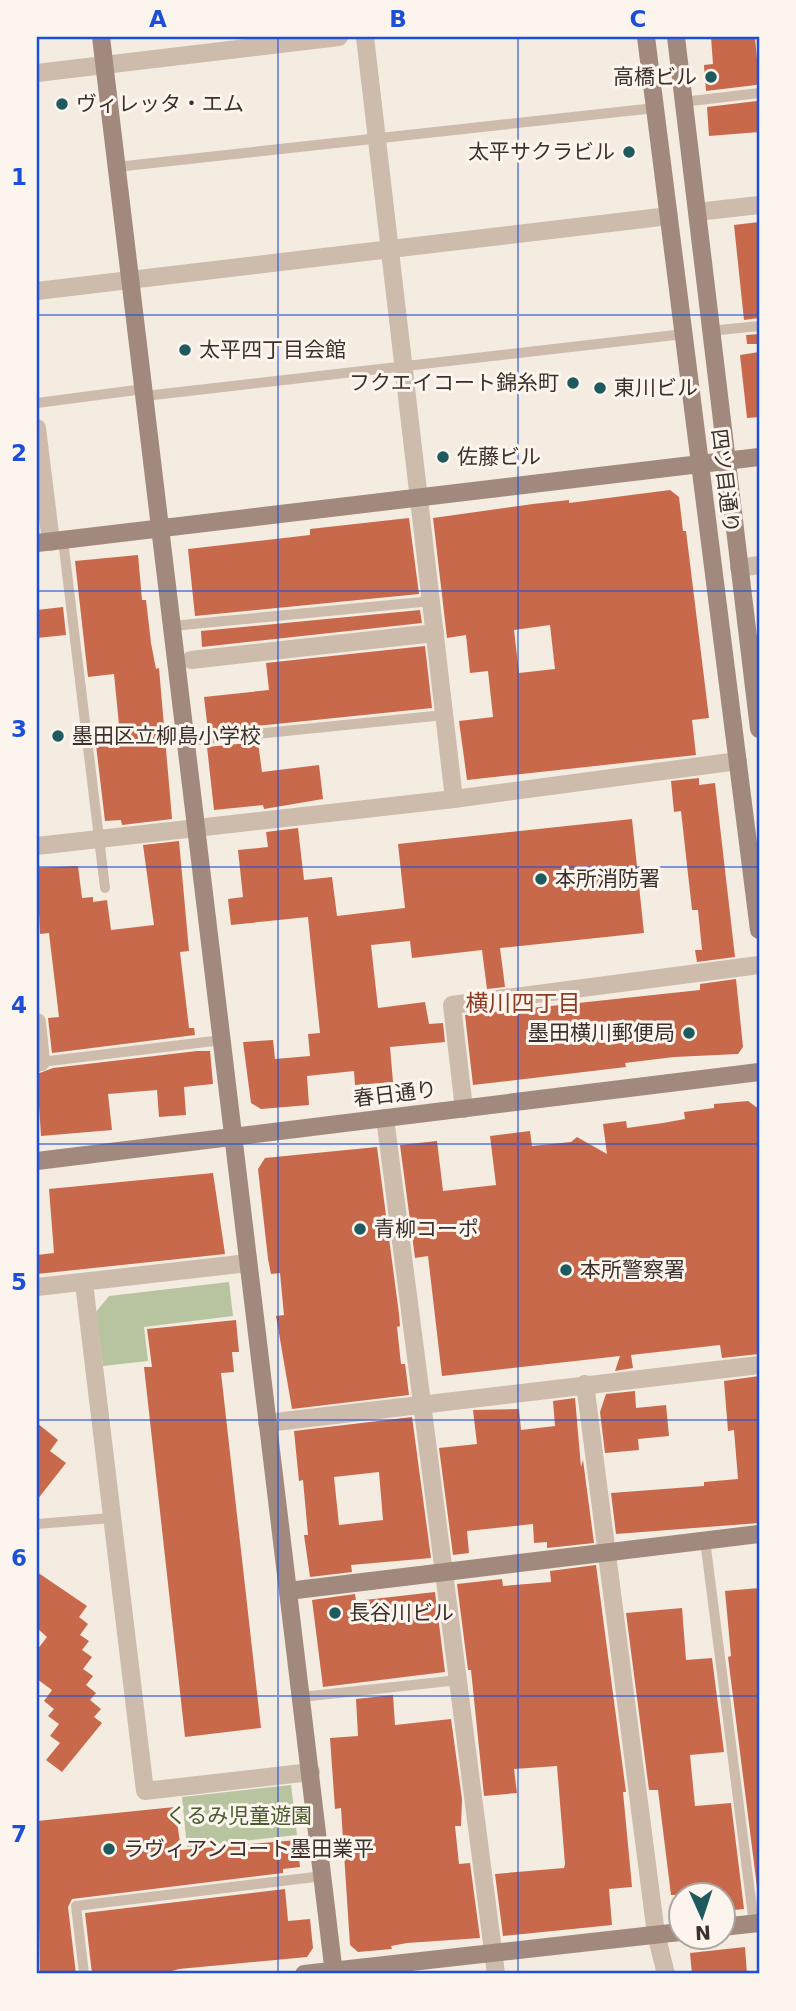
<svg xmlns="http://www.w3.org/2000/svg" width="796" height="2011" viewBox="0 0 796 2011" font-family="'DejaVu Sans','Noto Sans JP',sans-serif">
	<rect width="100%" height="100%" fill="#f4ebe1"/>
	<!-- green -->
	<g fill="#b8c4a0">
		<polygon points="229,1282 233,1316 144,1327 148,1361 103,1366 96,1312 109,1296"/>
		<polygon points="291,1785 297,1835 187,1847 182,1797"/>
	</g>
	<!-- building -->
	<g fill="#c8694b" fill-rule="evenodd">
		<polygon points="711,37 755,37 759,82 756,85 706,91 704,65 713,64"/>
		<polygon points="757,101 759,132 709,136 707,107"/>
		<polygon points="759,222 759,318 744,320 734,225"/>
		<polygon points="759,334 759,344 747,344 746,335"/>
		<polygon points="759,352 759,417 747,418 740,355"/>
		<path d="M 670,490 L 679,497 L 683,531 L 686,531 L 709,718 L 692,720 L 696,755 L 467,780 L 459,721 L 493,717 L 488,671 L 470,673 L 466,635 L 447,638 L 433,518 L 533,504 L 569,500 L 569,503 ZM 550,625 L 555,669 L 519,673 L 514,630 Z"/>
		<polygon points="409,518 419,594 195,616 188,549 310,535 310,529"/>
		<polygon points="138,555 142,600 146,600 151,643 156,669 159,668 172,819 122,825 121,820 105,821 94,728 119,725 114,674 88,677 75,561"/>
		<polygon points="63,607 66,635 37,638 37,610"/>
		<polygon points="420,610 422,623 202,647 201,631"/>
		<polygon points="425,646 432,708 208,731 204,697 269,690 266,663"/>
		<polygon points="258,742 262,772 319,765 323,799 264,809 263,805 214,810 207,747"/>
		<polygon points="699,778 699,785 715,783 735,957 697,962 695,950 702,950 698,910 692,910 681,811 674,812 671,781"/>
		<polygon points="632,819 644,933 500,948 505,987 487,989 482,950 412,958 410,941 371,945 378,1008 425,1002 429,1024 443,1023 445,1042 390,1047 393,1082 355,1085 354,1071 307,1076 309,1105 261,1109 251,1103 243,1042 273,1040 275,1059 310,1056 308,1034 320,1033 308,917 231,925 228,899 243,897 238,850 268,847 266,832 298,828 304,880 332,877 337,916 405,908 398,844"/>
		<polygon points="179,841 189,951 180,952 189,1028 194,1028 195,1035 52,1053 48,1018 59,1017 49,933 40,934 37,868 78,866 82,898 93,897 93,902 107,900 111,930 154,925 143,845"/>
		<polygon points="736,979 743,1047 738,1054 674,1057 625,1063 626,1067 473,1085 465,1015 700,990 700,984"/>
		<polygon points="197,1051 210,1051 213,1084 184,1087 186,1115 159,1117 157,1090 108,1094 112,1130 41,1136 37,1074 53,1068"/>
		<polygon points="748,1101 759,1109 759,1354 722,1358 720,1345 631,1355 633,1368 615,1371 620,1356 442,1376 428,1256 415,1258 400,1145 437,1141 443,1191 496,1185 490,1136 530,1131 532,1146 571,1142 577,1137 607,1154 603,1124 626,1121 627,1128 663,1123 685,1119 684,1112 714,1108 714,1104"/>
		<polygon points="377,1147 399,1314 400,1326 397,1327 401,1364 405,1364 409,1395 292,1409 276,1316 284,1315 280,1273 271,1274 268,1259 258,1169 265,1158"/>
		<polygon points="213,1173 225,1254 37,1274 37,1255 54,1253 49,1189"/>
		<polygon points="236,1320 239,1352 232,1352 234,1372 221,1373 261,1728 185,1737 144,1367 152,1367 147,1329"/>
		<polygon points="759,1376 759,1523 616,1534 611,1493 704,1486 704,1482 738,1479 734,1430 728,1431 724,1381"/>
		<polygon points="635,1391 636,1408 666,1405 669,1436 638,1439 639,1450 605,1453 600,1412 606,1394"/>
		<polygon points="575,1398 581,1467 583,1460 594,1543 547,1548 547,1542 534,1543 533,1524 467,1531 469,1553 453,1555 439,1448 477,1444 473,1410 519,1409 521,1430 555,1426 553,1401"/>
		<path d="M 412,1417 L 431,1558 L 351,1565 L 352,1572 L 310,1577 L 304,1535 L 308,1535 L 303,1480 L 299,1481 L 294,1431 ZM 379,1472 L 383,1520 L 339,1525 L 334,1477 Z"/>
		<polygon points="37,1423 58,1440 50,1451 66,1463 37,1500"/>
		<polygon points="596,1565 626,1792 623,1792 632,1887 609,1889 612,1925 503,1936 495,1874 564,1868 565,1864 557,1766 514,1769 517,1793 484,1796 471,1670 468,1670 457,1584 502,1579 503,1586 551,1582 550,1571"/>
		<polygon points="37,1572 87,1606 79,1617 88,1624 80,1635 89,1641 82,1650 92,1657 83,1669 93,1676 86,1685 96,1693 90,1700 101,1709 94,1717 102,1723 62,1772 46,1760 60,1743 50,1736 59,1724 48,1716 54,1709 44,1701 52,1690 37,1679 37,1650 47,1637 37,1628"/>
		<polygon points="759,1588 759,1903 728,1657 731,1656 725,1591"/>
		<polygon points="435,1592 445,1672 323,1687 312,1600 355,1594 356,1601"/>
		<polygon points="682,1608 686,1660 712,1658 724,1752 690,1755 695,1806 731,1803 744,1909 723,1911 723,1895 671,1895 658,1790 649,1790 626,1613"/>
		<polygon points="393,1695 395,1725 451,1719 462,1799 461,1826 455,1826 459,1864 470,1863 480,1938 407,1943 391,1946 392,1949 358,1952 350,1945 341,1808 335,1809 330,1738 358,1736 356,1699"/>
		<polygon points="175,1807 181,1850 297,1840 300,1867 283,1869 283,1873 72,1899 68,1907 76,1974 40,1974 37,1821"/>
		<polygon points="285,1889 288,1921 310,1919 313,1948 307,1957 179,1969 161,1974 92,1974 85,1913"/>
		<polygon points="745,1947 747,1974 692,1974 690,1953"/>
	</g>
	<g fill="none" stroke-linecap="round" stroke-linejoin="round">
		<!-- lane -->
		<g stroke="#cdbbac" stroke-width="10">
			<polyline points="683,102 759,93"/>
			<polyline points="116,167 655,108"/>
			<polyline points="710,331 759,326"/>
			<polyline points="145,396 684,334"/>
			<polyline points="37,403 144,389"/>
			<polyline points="63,540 105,888"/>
			<polyline points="172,626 432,601"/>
			<polyline points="186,741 444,715"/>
			<polyline points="41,1062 222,1040"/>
			<polyline points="37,1524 111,1518"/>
			<polyline points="705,1540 754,1924"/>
			<polyline points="301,1697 459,1680"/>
			<polyline points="84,1974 76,1906 323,1876"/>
		</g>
		<!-- street -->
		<g stroke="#cdbbac" stroke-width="18">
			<polyline points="365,37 454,799"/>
			<polyline points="37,73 339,37"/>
			<polyline points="697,212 759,205"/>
			<polyline points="37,291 669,216"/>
			<polyline points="37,428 51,542"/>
			<polyline points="739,568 759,565"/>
			<polyline points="191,660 435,633"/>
			<polyline points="37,846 454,799 738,761"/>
			<polyline points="37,1022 41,1062 37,1063"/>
			<polyline points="464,1109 452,1005 759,965"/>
			<polyline points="385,1118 496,1974"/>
			<polyline points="84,1283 145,1791 311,1772"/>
			<polyline points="37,1287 248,1263"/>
			<polyline points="585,1384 656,1934 666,1974"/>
			<polyline points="267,1423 759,1365"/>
		</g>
		<!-- secondary -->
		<g stroke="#a18a7d" stroke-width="18">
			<polyline points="101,37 334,1974"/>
			<polyline points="646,37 759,930"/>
			<polyline points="676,37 759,729"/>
			<polyline points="37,543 759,457"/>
			<polyline points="37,1161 759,1072"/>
			<polyline points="288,1591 759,1534"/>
			<polyline points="722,1927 759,1923"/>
			<polyline points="304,1974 680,1932"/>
		</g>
	</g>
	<!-- grid -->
	<path fill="none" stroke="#1d4ed8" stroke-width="2" stroke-opacity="0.55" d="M 278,37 L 278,1974M 518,37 L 518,1974M 37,315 L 759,315M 37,591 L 759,591M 37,867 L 759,867M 37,1144 L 759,1144M 37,1420 L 759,1420M 37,1696 L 759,1696"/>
	<!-- markers -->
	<g fill="#1f5a5e" stroke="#fbf5ee" stroke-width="2.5">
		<circle cx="711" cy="77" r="7"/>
		<circle cx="62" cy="104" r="7"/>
		<circle cx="629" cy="152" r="7"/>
		<circle cx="185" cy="350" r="7"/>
		<circle cx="573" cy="383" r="7"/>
		<circle cx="600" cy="388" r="7"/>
		<circle cx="443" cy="457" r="7"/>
		<circle cx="58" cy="736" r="7"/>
		<circle cx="541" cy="879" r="7"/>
		<circle cx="689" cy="1033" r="7"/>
		<circle cx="360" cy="1229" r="7"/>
		<circle cx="566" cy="1270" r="7"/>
		<circle cx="335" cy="1613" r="7"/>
		<circle cx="109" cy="1849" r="7"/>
	</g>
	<g text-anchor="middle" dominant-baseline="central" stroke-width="6" stroke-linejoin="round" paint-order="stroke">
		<!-- poi labels -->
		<g font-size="21" fill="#3b302b" stroke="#fbf5ee" text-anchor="start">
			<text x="697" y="77" text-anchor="end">高橋ビル</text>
			<text x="76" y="104">ヴィレッタ・エム</text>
			<text x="615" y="152" text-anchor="end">太平サクラビル</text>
			<text x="199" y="350">太平四丁目会館</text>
			<text x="559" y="383" text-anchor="end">フクエイコート錦糸町</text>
			<text x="614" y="388">東川ビル</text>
			<text x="457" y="457">佐藤ビル</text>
			<text x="72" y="736">墨田区立柳島小学校</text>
			<text x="555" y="879">本所消防署</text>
			<text x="675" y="1033" text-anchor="end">墨田横川郵便局</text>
			<text x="374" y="1229">青柳コーポ</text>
			<text x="580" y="1270">本所警察署</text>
			<text x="349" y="1613">長谷川ビル</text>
			<text x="123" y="1849">ラヴィアンコート墨田業平</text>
		</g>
		<!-- street labels -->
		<g font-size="21" fill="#3b302b" stroke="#fbf5ee">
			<text transform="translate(725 481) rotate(83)">四ツ目通り</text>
			<text transform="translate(395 1094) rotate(-7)">春日通り</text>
		</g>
		<!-- park labels -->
		<g font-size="21" fill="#4a5a2e" stroke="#fbf5ee">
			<text x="239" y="1816">くるみ児童遊園</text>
		</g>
		<!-- neighbourhood labels -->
		<g font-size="23" fill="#8c3b22" stroke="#fbf5ee">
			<text x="523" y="1003">横川四丁目</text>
		</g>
	</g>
	<!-- border -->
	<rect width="796" height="2011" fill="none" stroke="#fbf5ee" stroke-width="77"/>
	<!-- north arrow -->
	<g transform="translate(702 1916) rotate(177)"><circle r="33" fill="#fbf5ee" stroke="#aea6a0" stroke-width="2"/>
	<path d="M0-5L12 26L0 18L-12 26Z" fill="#1f5a5e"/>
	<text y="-10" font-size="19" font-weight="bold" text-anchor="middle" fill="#3b302b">N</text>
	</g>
	<rect x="38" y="38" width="720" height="1934" fill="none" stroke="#1d4ed8" stroke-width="2.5"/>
	<g font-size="23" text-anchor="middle" font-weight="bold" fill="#1d4ed8">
		<text x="158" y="27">A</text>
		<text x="398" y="27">B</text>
		<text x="638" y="27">C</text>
		<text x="19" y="185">1</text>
		<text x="19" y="461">2</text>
		<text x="19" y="737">3</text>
		<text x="19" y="1013">4</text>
		<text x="19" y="1290">5</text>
		<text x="19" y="1566">6</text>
		<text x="19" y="1842">7</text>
	</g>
</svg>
